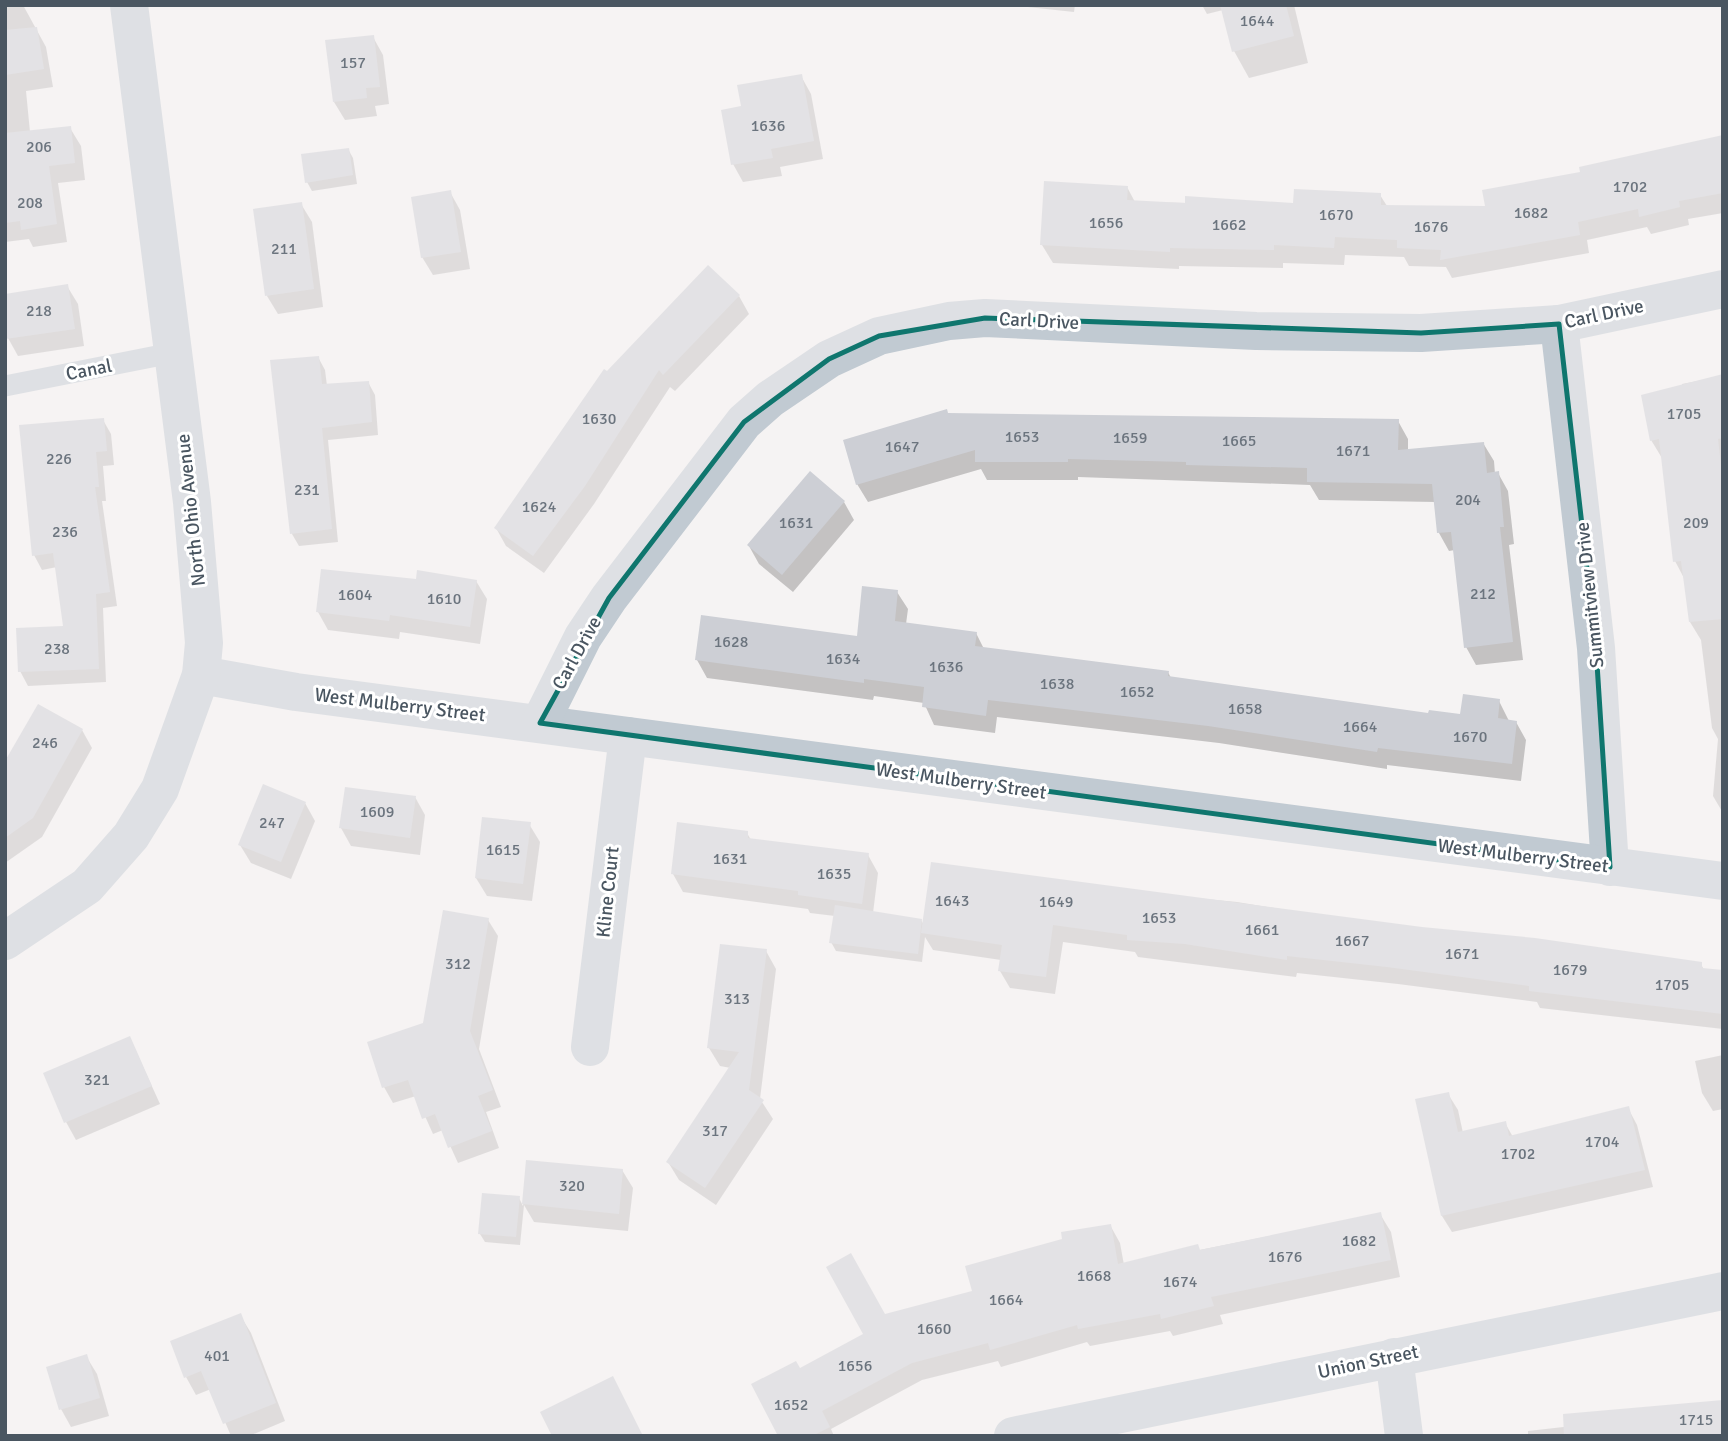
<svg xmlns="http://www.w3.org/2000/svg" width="1728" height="1441" viewBox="0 0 1728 1441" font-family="Signika,sans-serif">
	<rect width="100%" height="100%" fill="#f5f3f3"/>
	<!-- shadow -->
	<g fill="#0003">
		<polygon points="23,5 46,47 53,87 26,91 30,132 70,128 81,146 85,180 58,183 67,242 33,247 29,239 5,242 5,7"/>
		<polygon points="1009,5 1075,5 1074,12"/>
		<polygon points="1202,5 1294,5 1308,63 1249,78 1234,51 1223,10 1207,14"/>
		<polygon points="373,37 383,55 389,104 375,106 377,116 345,120 334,102"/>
		<polygon points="801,76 811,94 823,159 780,167 782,176 743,182 733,164 743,108"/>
		<polygon points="1723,136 1723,213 1688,219 1689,225 1651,234 1647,227 1587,240 1589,253 1452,278 1446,267 1409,266 1404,257 1345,255 1344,265 1283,263 1283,268 1179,266 1179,269 1053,263 1042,245 1127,187 1135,202 1295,205 1380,195 1387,206 1488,208 1582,173"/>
		<polygon points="348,149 353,158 357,184 312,191 307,182"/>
		<polygon points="450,192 460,210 470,269 433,275 422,257"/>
		<polygon points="301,204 312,222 323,307 278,314 267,296"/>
		<polygon points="67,286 78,304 84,346 18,356 8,338"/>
		<polygon points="739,296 749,314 675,391 670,387 594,504 544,573 506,546 496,528 607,373"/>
		<polygon points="318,357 325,370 327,386 368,382 375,395 378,435 328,440 338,542 299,546 292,534"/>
		<polygon points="1723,376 1723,813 1713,796 1718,739 1712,728 1701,640 1690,622 1685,580 1675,561 1662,458 1651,440 1683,388 1682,384"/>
		<polygon points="948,415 1398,421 1408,439 1408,451 1483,443 1494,461 1495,474 1498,473 1508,491 1514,544 1509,545 1523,660 1476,665 1466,647 1455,550 1449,551 1439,533 1436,502 1319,500 1310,485 1078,477 1078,480 987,480 981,469 868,502 857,484"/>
		<polygon points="103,420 111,434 114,465 103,466 106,501 102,501 117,606 103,608 106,682 28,686 20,671 65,628 57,567 42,570 34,555"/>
		<polygon points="810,474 844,502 854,520 793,592 759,564 749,546"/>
		<polygon points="417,581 476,581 487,599 480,644 400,632 399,639 328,630 318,612"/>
		<polygon points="897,592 908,609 906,624 976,633 984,649 1168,672 1171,678 1430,715 1462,716 1499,701 1509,721 1516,722 1526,740 1521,781 1387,765 1387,769 1219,743 997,717 995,733 934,725 924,703 874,696 873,700 707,678 697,660 858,638"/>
		<polygon points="82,730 92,748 42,837 5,863 5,758"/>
		<polygon points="415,797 425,815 420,855 351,846 341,828"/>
		<polygon points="305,803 315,821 291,879 251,863 240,845"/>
		<polygon points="529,824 540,842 532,901 487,896 476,878"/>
		<polygon points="747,833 751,840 868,855 878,873 873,913 921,920 924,925 1133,892 1237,902 1317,915 1701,964 1704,970 1723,972 1723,1029 1540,1008 1537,1002 1398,984 1297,973 1296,977 1138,957 1135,952 1063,942 1055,994 1010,988 1000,971 1001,960 933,950 925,937 922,962 836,951 831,942 835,916 810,913 808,909 683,892 673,874"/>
		<polygon points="488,920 498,936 479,1049 501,1107 486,1112 499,1148 458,1163 443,1130 433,1134 416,1096 393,1103 384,1087"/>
		<polygon points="766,951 776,969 760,1099 773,1119 716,1205 679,1180 668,1162 731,1068 720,1066 709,1048"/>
		<polygon points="130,1038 160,1104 76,1140 66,1122"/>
		<polygon points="1723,1055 1723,1109 1713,1111 1702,1093 1695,1061"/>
		<polygon points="1448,1094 1458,1110 1463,1133 1505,1123 1513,1137 1628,1108 1637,1125 1653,1187 1452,1232 1442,1216"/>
		<polygon points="528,1161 622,1170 633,1188 628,1231 534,1222 524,1205 520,1245 485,1242 480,1234 519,1198 523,1206"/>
		<polygon points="1380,1214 1391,1232 1400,1277 1220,1315 1223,1324 1173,1336 1170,1331 1090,1346 1087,1342 1001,1367 998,1361 922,1380 831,1429 834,1436 780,1436 800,1370 865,1335 884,1316 975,1293 1110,1225 1120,1243 1124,1265"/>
		<polygon points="240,1315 251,1333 285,1421 249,1436 231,1436 211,1389 196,1395 186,1377"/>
		<polygon points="86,1356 97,1374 109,1416 71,1427 61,1409"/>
		<polygon points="1590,1424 1723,1436 1528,1436 1528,1431"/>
	</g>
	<!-- building -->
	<g fill="#cdcfd5">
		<polygon points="1220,5 1286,5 1294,36 1232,52"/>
		<polygon points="37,27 44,69 5,75 5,30"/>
		<polygon points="374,35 380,87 366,88 367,98 333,102 325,40"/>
		<polygon points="802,74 814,141 771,149 773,158 731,165 721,110 741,106 737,85"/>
		<polygon points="71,126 75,163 49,166 57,224 21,230 20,221 5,223 5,133"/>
		<polygon points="1723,135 1723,193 1679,201 1680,207 1639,217 1638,209 1578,222 1580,235 1440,260 1441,250 1397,248 1397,240 1335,237 1334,248 1274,245 1274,250 1170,248 1170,252 1040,245 1044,181 1128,186 1127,200 1185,203 1185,196 1293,203 1294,189 1381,193 1381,205 1485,206 1482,190 1580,172 1579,167"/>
		<polygon points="349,148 353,175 305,183 301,154"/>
		<polygon points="451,190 461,252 421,258 411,197"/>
		<polygon points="302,202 314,289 265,296 253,209"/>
		<polygon points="708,265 740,295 663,375 659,370 585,486 533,556 494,528 604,369 607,371"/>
		<polygon points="68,284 75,329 5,339 5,294"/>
		<polygon points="319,356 322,384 369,381 372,422 322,428 332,529 290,534 270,360"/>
		<polygon points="1723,374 1723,438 1718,439 1723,483 1723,619 1689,622 1681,561 1673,562 1659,439 1650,441 1641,395"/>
		<polygon points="947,409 948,413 1399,419 1398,450 1484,442 1487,473 1499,471 1504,527 1500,527 1513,642 1464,648 1451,532 1437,533 1432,484 1307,482 1307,468 1186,465 1186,462 1068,459 1068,462 975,462 975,450 856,485 843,440"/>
		<polygon points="104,418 107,451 96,452 99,487 95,487 110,592 96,594 99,669 18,672 16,628 63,626 53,553 32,556 19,425"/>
		<polygon points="810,471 845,501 782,575 747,545"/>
		<polygon points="321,569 416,579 417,570 477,580 470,627 390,615 389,621 316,612"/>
		<polygon points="862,586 898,590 895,621 977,632 975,646 1169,671 1168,676 1428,713 1429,710 1460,714 1463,694 1500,699 1498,718 1517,721 1512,764 1378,748 1377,752 1208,726 988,700 986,716 922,707 924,687 864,679 864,683 695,660 701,615 857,636"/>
		<polygon points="38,704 83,729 33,818 5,838 5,761"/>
		<polygon points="263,784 306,802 281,862 238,845"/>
		<polygon points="345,787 416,796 410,838 339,828"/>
		<polygon points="482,817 531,822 523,884 475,878"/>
		<polygon points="677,822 748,831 748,838 869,853 862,904 798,895 798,891 671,874"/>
		<polygon points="931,862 1422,927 1535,938 1702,962 1702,968 1723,970 1723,1014 1529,991 1529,986 1387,967 1287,956 1287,960 1185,944 1127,940 1127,935 1053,925 1046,977 998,971 1002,945 921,933"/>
		<polygon points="835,905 922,919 918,954 829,943"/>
		<polygon points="443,910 489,918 470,1031 493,1090 478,1096 492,1131 448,1148 435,1114 422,1119 408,1080 382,1088 367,1042 423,1023"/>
		<polygon points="720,944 767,949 749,1090 764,1100 705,1188 666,1162 739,1052 707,1048"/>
		<polygon points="130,1036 152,1086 64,1123 43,1073"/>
		<polygon points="1449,1092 1458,1132 1506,1121 1509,1136 1629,1106 1645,1170 1441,1216 1415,1099"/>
		<polygon points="526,1160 623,1169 619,1214 522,1204"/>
		<polygon points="482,1193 520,1196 516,1237 478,1234"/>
		<polygon points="1381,1212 1391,1260 1211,1297 1214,1306 1161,1319 1160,1314 1078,1329 1077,1325 990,1350 988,1343 912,1363 822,1411 830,1427 812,1436 778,1436 751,1384 796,1361 800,1368 863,1334 826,1267 851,1253 885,1314 972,1291 965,1266 1062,1239 1061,1232 1111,1224 1118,1264 1198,1244 1200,1250"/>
		<polygon points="241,1313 276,1403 223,1424 201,1371 184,1378 170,1341"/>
		<polygon points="87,1354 100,1398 59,1410 46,1367"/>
		<polygon points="613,1376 643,1436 552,1436 540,1412"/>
		<polygon points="1723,1400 1723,1436 1564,1436 1563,1414"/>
	</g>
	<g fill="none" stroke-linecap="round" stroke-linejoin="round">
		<!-- service -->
		<polyline stroke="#c1cad2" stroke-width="21" points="5,386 172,353"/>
		<!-- minor -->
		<g stroke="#c1cad2" stroke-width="38">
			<polyline points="1559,324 1596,648 1610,867"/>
			<polyline points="201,675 296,692 1723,881"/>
			<polyline points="540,723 583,637 609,598 744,422 770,399 829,359 879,336 949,321 985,318 1256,331 1421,333 1559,324 1723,289"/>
			<polyline points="5,941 87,886 131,836 160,789 201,675 204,643 192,502 129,5"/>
			<polyline points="590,1047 628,736"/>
			<polyline points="1394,1357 1404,1436"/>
			<polyline points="1013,1436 1723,1291"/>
		</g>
	</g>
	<!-- marked area -->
	<path d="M0 0H1728V1441H0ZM 985,318 L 1421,333 L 1559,324 L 1596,648 L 1610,867 L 540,723 L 609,598 L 744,422 L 829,359 L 879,336 Z" fill="#f5f3f3" fill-opacity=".55" fill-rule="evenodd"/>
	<path fill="none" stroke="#0f766e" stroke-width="5" stroke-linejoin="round" d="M 985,318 L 1421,333 L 1559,324 L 1596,648 L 1610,867 L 540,723 L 609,598 L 744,422 L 829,359 L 879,336 Z"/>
	<g text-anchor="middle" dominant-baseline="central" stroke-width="6" stroke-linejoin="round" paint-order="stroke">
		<!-- number labels -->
		<g font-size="16" fill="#6b747e">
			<text x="1257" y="21">1644</text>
			<text x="353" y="63">157</text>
			<text x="768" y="126">1636</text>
			<text x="39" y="147">206</text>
			<text x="1630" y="187">1702</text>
			<text x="30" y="203">208</text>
			<text x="1531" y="213">1682</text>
			<text x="1336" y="215">1670</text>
			<text x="1106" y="223">1656</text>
			<text x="1229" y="225">1662</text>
			<text x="1431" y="227">1676</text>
			<text x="284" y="249">211</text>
			<text x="39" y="311">218</text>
			<text x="1684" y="414">1705</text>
			<text x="599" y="419">1630</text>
			<text x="1022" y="437">1653</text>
			<text x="1130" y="438">1659</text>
			<text x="1239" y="441">1665</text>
			<text x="902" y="447">1647</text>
			<text x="1353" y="451">1671</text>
			<text x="59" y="459">226</text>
			<text x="307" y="490">231</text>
			<text x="1468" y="500">204</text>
			<text x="539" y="507">1624</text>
			<text x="796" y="523">1631</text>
			<text x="1696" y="523">209</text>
			<text x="65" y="532">236</text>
			<text x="1483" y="594">212</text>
			<text x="355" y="595">1604</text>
			<text x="444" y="599">1610</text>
			<text x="731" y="642">1628</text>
			<text x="57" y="649">238</text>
			<text x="843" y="659">1634</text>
			<text x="946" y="667">1636</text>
			<text x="1057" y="684">1638</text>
			<text x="1137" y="692">1652</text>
			<text x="1245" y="709">1658</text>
			<text x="1360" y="727">1664</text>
			<text x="1470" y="737">1670</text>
			<text x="45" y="743">246</text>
			<text x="377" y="812">1609</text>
			<text x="272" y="823">247</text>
			<text x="503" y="850">1615</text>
			<text x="730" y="859">1631</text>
			<text x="834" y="874">1635</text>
			<text x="952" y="901">1643</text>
			<text x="1056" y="902">1649</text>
			<text x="1159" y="918">1653</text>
			<text x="1262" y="930">1661</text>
			<text x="1352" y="941">1667</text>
			<text x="1462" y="954">1671</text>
			<text x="458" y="964">312</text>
			<text x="1570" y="970">1679</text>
			<text x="1672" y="985">1705</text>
			<text x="737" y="999">313</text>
			<text x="97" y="1080">321</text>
			<text x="715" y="1131">317</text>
			<text x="1602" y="1142">1704</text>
			<text x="1518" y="1154">1702</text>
			<text x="572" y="1186">320</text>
			<text x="1359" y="1241">1682</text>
			<text x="1285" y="1257">1676</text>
			<text x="1094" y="1276">1668</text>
			<text x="1180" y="1282">1674</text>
			<text x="1006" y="1300">1664</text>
			<text x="934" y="1329">1660</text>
			<text x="217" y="1356">401</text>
			<text x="855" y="1366">1656</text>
			<text x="791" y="1405">1652</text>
			<text x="1696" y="1420">1715</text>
		</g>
		<!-- street labels -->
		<g font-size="19" fill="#4a5661" stroke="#fff">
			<text transform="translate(1604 314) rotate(-12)">Carl Drive</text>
			<text transform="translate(1039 321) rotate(3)">Carl Drive</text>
			<text transform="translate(89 370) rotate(-11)">Canal</text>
			<text transform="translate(191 510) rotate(-96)">North Ohio Avenue</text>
			<text transform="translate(1590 595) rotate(-96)">Summitview Drive</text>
			<text transform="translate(577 653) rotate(-61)">Carl Drive</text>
			<text transform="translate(400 705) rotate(7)">West Mulberry Street</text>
			<text transform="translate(961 781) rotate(8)">West Mulberry Street</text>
			<text transform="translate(1523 856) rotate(7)">West Mulberry Street</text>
			<text transform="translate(608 892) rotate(-84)">Kline Court</text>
			<text transform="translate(1368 1362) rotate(-12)">Union Street</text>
		</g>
	</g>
	<!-- border -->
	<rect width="1728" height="1441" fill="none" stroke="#4a5661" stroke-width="14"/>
</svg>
